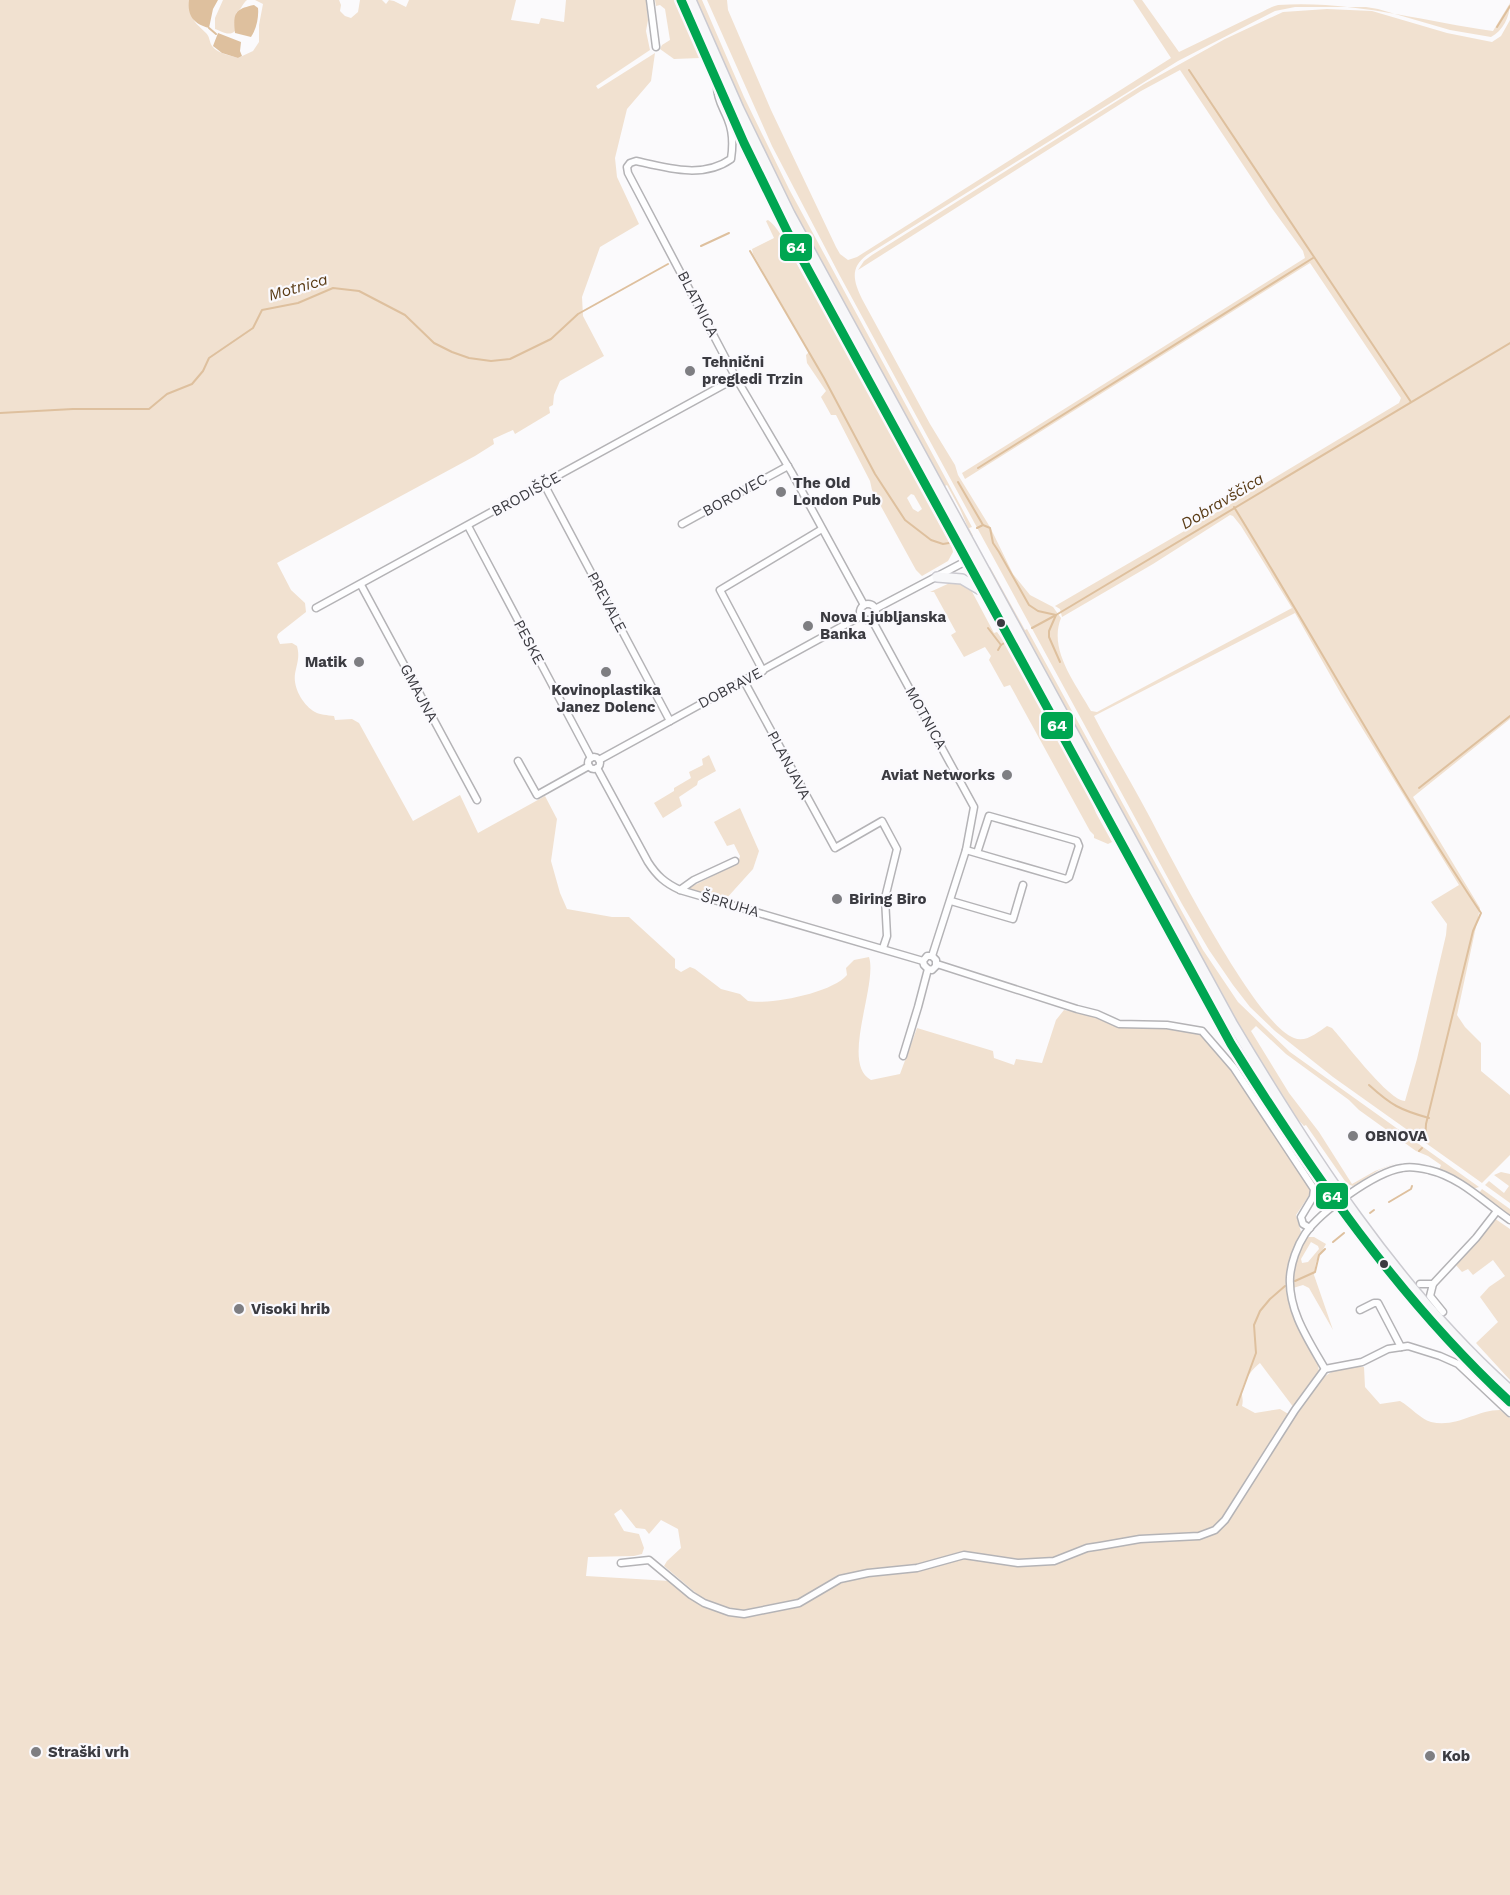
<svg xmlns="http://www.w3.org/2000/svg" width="1510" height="1895" viewBox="0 0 1510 1895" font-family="'Work Sans',sans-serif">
	<rect width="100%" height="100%" fill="#fbfafc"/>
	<!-- green -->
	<g fill="#f1e1d0" fill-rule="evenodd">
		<path d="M 0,0 L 193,0 C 191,21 192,19 206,33 C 210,37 209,41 212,46 C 218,54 230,55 238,58 L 253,51 L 259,42 L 259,25 L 263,4 L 255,0 L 339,0 L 341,5 L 340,11 L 345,16 L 351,18 L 358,12 L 360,0 L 382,0 L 386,4 L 389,0 L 394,1 L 406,7 L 409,0 L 516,0 L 511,20 L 539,24 L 541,18 L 564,22 L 566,0 L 646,0 L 648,20 L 646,31 L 650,50 L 596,86 L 598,89 L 655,53 L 651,81 L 627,109 L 615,158 L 617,177 L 639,224 L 600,247 L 582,297 L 583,316 L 604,356 L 560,381 L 554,395 L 553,405 L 549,407 L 550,413 L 515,434 L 513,430 L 493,439 L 494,444 L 475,456 L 277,563 L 291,590 L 305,603 L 306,612 L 278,634 L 277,637 L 280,644 L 292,643 L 297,646 C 300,657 297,663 295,674 C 293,688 303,705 315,712 C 320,715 327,715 334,716 L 335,720 L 352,719 L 359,723 L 413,821 L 460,795 L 478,833 L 545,796 L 557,819 L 551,861 L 560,893 L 567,909 L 612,917 L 629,917 L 675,959 L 675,968 L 681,972 L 690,967 L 695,969 L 721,989 L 740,994 L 748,1001 C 770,1005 832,993 847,975 L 846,968 L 854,960 L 869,957 C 878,985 840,1064 871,1080 L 900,1074 L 917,1028 L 993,1051 L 994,1058 L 1014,1065 L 1016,1059 L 1042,1063 L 1056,1020 L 1064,1010 L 1095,1016 L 1119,1028 L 1174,1028 L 1201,1033 L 1226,1061 L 1309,1185 L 1310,1194 L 1296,1215 L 1301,1232 L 1291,1258 L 1286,1290 L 1295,1319 L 1318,1364 L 1319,1372 L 1294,1408 L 1260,1363 C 1253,1368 1244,1380 1242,1390 C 1241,1395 1244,1399 1242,1406 L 1255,1413 L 1280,1409 L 1290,1415 L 1215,1528 L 1199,1534 L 1115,1541 L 1057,1559 L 1017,1561 L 968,1553 L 928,1564 L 883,1571 L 852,1573 L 831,1581 L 805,1598 L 747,1611 L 731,1610 L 703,1599 L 664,1566 L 667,1561 L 681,1548 L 678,1529 L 661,1520 L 649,1534 L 645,1529 L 636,1528 L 621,1509 L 614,1514 L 624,1531 L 639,1534 L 644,1548 L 642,1554 L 634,1556 L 588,1557 L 586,1576 L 670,1581 L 689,1597 L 704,1606 L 721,1613 L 750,1616 L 801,1605 L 838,1583 L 853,1578 L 910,1572 L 969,1557 L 1016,1565 L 1050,1565 L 1091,1550 L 1123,1543 L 1201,1537 L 1215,1533 L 1225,1523 L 1319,1380 L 1333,1371 L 1348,1367 L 1364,1367 L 1365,1387 L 1380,1404 L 1400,1401 C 1411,1407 1420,1419 1431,1422 C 1457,1428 1476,1410 1500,1410 L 1510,1418 L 1510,1895 L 0,1895 Z"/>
		<path d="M 223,0 L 247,0 C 242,4 242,9 236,13 L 235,31 C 229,37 221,31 215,29 L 215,18 Z"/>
		<polygon points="655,0 676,0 700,58 674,59 660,49 662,45 670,40 665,9 660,5 656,6"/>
		<polygon points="695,0 702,0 744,97 789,189 972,527 969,528 973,536 972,537 960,509 947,485 945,486 934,473 790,204 738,99"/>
		<path d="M 707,0 L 727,0 L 728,10 L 771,110 L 836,247 L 840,254 L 848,260 L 857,257 L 1171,58 L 1133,0 L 1142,0 L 1179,52 C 1204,40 1228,28 1253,16 C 1261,13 1269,7 1278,5 C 1353,0 1420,21 1493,31 L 1510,3 C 1510,16 1503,31 1491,37 L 1450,30 L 1378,9 L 1366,7 L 1295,7 L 1275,11 L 1178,61 L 867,255 C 849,268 854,282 862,299 L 930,424 L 955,465 L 958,475 L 990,527 L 1013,574 L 1030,595 L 1053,607 L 1061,618 C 1048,650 1076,684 1091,711 L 1097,712 L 1292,608 L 1241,526 L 1233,516 L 1230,515 L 1153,564 L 1062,617 L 1060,609 L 1055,606 L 1231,504 L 1399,403 L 1401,398 L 1310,263 L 965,479 L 962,473 L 1305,258 L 1303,251 L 1271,207 L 1180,70 L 1141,91 L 858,270 L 864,261 L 872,255 L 1144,84 L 1225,39 L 1283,12 L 1327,9 L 1372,11 L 1447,33 L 1492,42 L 1501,36 L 1510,20 L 1510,719 L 1413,797 L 1480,908 L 1457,1015 L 1465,1027 L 1481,1043 L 1481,1071 L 1510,1095 L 1510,1155 L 1482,1183 L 1333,1077 L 1275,1031 L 1250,1007 L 1233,985 L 1209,950 L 1182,904 L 840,276 L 772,146 ZM 1295,613 L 1341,694 L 1459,885 L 1431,902 L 1447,924 L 1446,935 L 1417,1059 L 1405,1101 C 1389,1101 1345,1042 1332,1028 L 1327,1026 C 1318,1032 1306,1043 1294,1038 C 1255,1024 1170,855 1147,812 C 1130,780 1111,749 1094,716 Z"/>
		<path d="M 768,220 C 783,230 798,271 812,288 L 952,547 L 953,552 L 948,561 L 922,576 L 916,570 L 872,490 L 870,481 L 836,415 L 831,415 L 821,397 L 826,391 L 807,363 L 806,355 L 809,352 L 753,254 L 752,249 L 774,238 L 766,221 ZM 911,494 L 914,495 L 922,509 L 918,512 L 913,509 L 907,498 Z"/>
		<polygon points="990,567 1025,630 1027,629 1203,950 1238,1002 1290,1052 1479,1187 1473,1189 1455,1177 1439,1170 1441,1165 1428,1156 1416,1151 1359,1110 1349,1100 1286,1054 1256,1026 1251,1031 1289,1093 1319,1132 1352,1184 1375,1171 1399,1162 1379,1170 1353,1186 1347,1184 1306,1125 1304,1126 1293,1114 1239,1027 988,568"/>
		<polygon points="952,582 969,586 994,633 997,632 1008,647 1089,795 1096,813 1112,842 1108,844 1094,838 1094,835 1090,831 1010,685 1004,687 989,660 991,656 985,647 964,657 951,635 956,632 934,592 930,592"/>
		<polygon points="709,755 716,771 698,781 697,785 679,797 682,806 663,818 654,803 674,791 674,788 691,778 689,772 703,765 702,759"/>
		<polygon points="740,808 759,851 753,869 725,900 687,889 738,863 740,856 734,844 727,846 714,822"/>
		<polygon points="1501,1172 1510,1174 1510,1203 1485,1185 1489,1181 1504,1193 1509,1186 1494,1175"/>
		<polygon points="1482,1189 1510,1209 1510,1216 1479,1193"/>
		<polygon points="1494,1218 1510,1229 1510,1380 1476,1343 1498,1322 1480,1297 1489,1287 1505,1276 1493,1260 1473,1275 1468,1269 1462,1272 1455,1264"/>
		<path d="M 1308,1237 L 1314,1237 L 1326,1244 L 1316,1262 L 1314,1275 L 1333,1330 L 1309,1288 L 1303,1285 L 1293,1288 C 1293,1271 1295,1249 1308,1237 ZM 1311,1242 L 1318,1246 L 1319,1249 L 1308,1262 L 1302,1263 L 1301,1259 Z"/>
	</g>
	<!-- water -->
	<g fill="#dec09e">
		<path d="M 189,0 L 218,0 L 213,9 L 209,28 C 194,24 187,16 189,0 Z"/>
		<path d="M 254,5 L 258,8 C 259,17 256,30 251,37 L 235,33 C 233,14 234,9 254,5 Z"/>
		<polygon points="218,33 241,42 240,51 242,56 238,58 222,53 213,46"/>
	</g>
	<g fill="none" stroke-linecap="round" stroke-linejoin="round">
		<!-- stream -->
		<g stroke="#dec09e" stroke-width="2">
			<polyline points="1497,27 1510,6"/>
			<polyline points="209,28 216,34"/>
			<polyline points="1189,70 1411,402"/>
			<polyline points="701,246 729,233"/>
			<polyline points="750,251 824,378 875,474 905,520 931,540 943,544 949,543"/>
			<polyline points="0,413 73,409 149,409 167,394 192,384 203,371 209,358 253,328 262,310 298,303 333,288 359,291 405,315 434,343 452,352 469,358 491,361 510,359 551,339 578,314 668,264"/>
			<polyline points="978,468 1313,258"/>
			<polyline points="958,482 983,525"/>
			<path d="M 1234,507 C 1317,642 1393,781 1481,913 L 1473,931 L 1426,1124 L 1425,1142"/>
			<polyline points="977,528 983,525 990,528 993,543 999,552 1029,605 1038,611 1056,615 1510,343"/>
			<polyline points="1056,615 1049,631 1049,637 1060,662"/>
			<polyline points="988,628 1001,645"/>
			<polyline points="1032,628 1056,615"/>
			<polyline points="998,650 1001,645 1006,642"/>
			<polyline points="1419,788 1510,716"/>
			<path d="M 1369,1085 C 1391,1105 1400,1110 1429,1118"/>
			<polyline points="1419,1151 1422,1148"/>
			<polyline points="1389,1202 1411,1189 1412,1186"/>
			<polyline points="1370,1213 1374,1210"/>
			<polyline points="1333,1242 1344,1233"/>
			<polyline points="1295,1281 1315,1272 1319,1255 1325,1249"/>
			<polyline points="1237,1405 1256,1353 1254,1325 1260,1311 1270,1299 1285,1286"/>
		</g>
		<defs>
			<g id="minor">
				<polyline points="650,0 656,47"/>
				<path d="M 717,87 C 717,100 724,109 728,120 C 733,132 733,146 731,159 C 703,179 667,168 636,161 L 630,163 L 627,167 L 628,173 L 736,378 L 792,473 L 864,605"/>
				<polyline points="544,484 670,721"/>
				<polyline points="682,524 788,466"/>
				<polyline points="468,526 591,758"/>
				<polyline points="361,585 477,800"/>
				<circle cx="868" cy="612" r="8"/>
				<polyline points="316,608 736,378"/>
				<polyline points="875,609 970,559"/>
				<polyline points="872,620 974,807 966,850 932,956"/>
				<polyline points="763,671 720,590 822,529"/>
				<polyline points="744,681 835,848 882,821 897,849 885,898 887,936 883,948"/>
				<circle cx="594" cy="763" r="6"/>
				<polyline points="599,760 861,616"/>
				<polyline points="518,761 537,795 589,766"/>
				<path d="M 597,768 L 648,862 C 657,876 665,883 680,890 L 923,961"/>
				<polyline points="966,850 1066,879 1069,877 1079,846 1077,841 989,816 977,853"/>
				<polyline points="680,890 694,880 735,861"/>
				<polyline points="951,901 1013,919 1023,885"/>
				<polyline points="937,964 1077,1009 1097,1014 1119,1024 1167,1025 1202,1031 1234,1068 1314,1189 1313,1197 1301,1217 1303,1224 1310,1228"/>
				<polyline points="903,1056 918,1007 928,969 924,965 923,961 927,956 932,956 936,960 936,966 932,970 928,969"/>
				<path d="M 1510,1220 C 1485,1203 1460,1177 1429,1170 C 1421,1168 1410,1166 1402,1168 C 1375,1172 1320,1212 1305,1234 C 1297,1246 1291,1263 1290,1277 C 1288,1311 1309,1341 1325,1369 L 1362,1362 L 1388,1349 L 1408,1346 L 1440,1356 L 1458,1364 L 1510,1413"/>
				<polyline points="1420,1284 1433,1284 1476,1238 1497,1211"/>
				<polyline points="1433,1284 1430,1296 1443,1312"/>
				<polyline points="1360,1310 1374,1303 1378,1303 1401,1347"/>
				<polyline points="621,1563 649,1560 691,1595 704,1603 729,1612 744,1614 799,1603 840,1579 868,1573 917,1568 964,1555 1018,1563 1054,1561 1087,1548 1100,1546 1140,1539 1199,1536 1215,1530 1225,1520 1295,1410 1325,1369"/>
			</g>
			<g id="primary">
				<path d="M 681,0 L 744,143 L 788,233 L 1231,1044 C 1272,1111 1317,1177 1365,1239 C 1409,1298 1455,1353 1510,1402"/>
				<path d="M 691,0 L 739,109 L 790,214 L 1232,1023 C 1310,1154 1396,1288 1510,1390"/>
				<polyline points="937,577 962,579 979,589"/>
			</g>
		</defs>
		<!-- minor casing -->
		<use href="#minor" stroke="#b4b3b6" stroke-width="9"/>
		<!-- primary casing -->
		<use href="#primary" stroke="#cbcad0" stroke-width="12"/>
		<!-- minor -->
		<use href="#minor" stroke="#fefeff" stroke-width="6"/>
		<!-- primary -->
		<use href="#primary" stroke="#f7f7f9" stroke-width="9"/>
		<defs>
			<path id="bus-1" d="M 681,0 L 744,143 L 788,233 L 1231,1044 C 1311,1172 1399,1299 1510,1402"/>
		</defs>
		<!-- bus-1 casing -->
		<use href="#bus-1" stroke="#faf9fd" stroke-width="14"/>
		<!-- bus-1 -->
		<use href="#bus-1" stroke="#00a651" stroke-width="9"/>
	</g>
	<!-- markers -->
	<g fill="#7e7e82" stroke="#faf9fd" stroke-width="2">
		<circle cx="690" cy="371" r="6"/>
		<circle cx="781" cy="492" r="6"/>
		<circle cx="808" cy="626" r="6"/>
		<circle cx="359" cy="662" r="6"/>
		<circle cx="606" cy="672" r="6"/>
		<circle cx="1007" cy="775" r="6"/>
		<circle cx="837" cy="899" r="6"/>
		<circle cx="1353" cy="1136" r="6"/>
		<circle cx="239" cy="1309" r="6"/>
		<circle cx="36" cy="1752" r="6"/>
		<circle cx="1430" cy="1756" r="6"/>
	</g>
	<g fill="#3b3b41" stroke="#faf9fd" stroke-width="2">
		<circle cx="1001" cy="623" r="5"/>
		<circle cx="1384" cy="1264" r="5"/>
	</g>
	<g text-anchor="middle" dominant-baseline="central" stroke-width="4.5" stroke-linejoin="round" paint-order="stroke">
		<!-- street labels -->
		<g font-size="15" fill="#3b3b41" stroke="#faf9fd">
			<text transform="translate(698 304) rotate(63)">BLATNICA</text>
			<text transform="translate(526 494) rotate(-29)">BRODIŠČE</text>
			<text transform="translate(735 495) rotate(-29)">BOROVEC</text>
			<text transform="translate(607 602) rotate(62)">PREVALE</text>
			<text transform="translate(529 642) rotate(62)">PESKE</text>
			<text transform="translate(730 688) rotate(-28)">DOBRAVE</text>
			<text transform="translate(419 693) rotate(62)">GMAJNA</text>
			<text transform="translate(926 718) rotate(61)">MOTNICA</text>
			<text transform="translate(789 765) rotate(62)">PLANJAVA</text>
			<text transform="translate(730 904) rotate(16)">ŠPRUHA</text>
		</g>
		<!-- poi labels -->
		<g font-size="15" font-weight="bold" fill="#3b3b41" stroke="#faf9fd" text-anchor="start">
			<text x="702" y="362">Tehnični<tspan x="702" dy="17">pregledi Trzin</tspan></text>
			<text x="793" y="483">The Old<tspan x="793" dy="17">London Pub</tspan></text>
			<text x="820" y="617">Nova Ljubljanska<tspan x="820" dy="17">Banka</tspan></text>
			<text x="347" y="662" text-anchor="end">Matik</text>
			<text x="606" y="690" text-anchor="middle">Kovinoplastika<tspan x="606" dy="17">Janez Dolenc</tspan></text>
			<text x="995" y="775" text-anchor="end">Aviat Networks</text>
			<text x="849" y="899">Biring Biro</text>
			<text x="1365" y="1136">OBNOVA</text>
			<text x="251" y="1309">Visoki hrib</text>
			<text x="48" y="1752">Straški vrh</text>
			<text x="1442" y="1756">Kob</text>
		</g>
		<!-- water labels -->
		<g font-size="16" font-style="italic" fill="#593b15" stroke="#faf9fd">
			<text transform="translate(298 287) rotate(-16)">Motnica</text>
			<text transform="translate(1222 501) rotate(-31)">Dobravščica</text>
		</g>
	</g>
	<g stroke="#faf9fd" stroke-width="2">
		<rect x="779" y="233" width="34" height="29" rx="6" fill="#00a651"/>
		<rect x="1040" y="711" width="34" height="29" rx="6" fill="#00a651"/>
		<rect x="1315" y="1182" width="34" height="28" rx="6" fill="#00a651"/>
	</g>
	<g font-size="16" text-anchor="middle" font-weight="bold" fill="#fff">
		<text x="796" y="253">64</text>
		<text x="1057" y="731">64</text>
		<text x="1332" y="1202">64</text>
	</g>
</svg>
